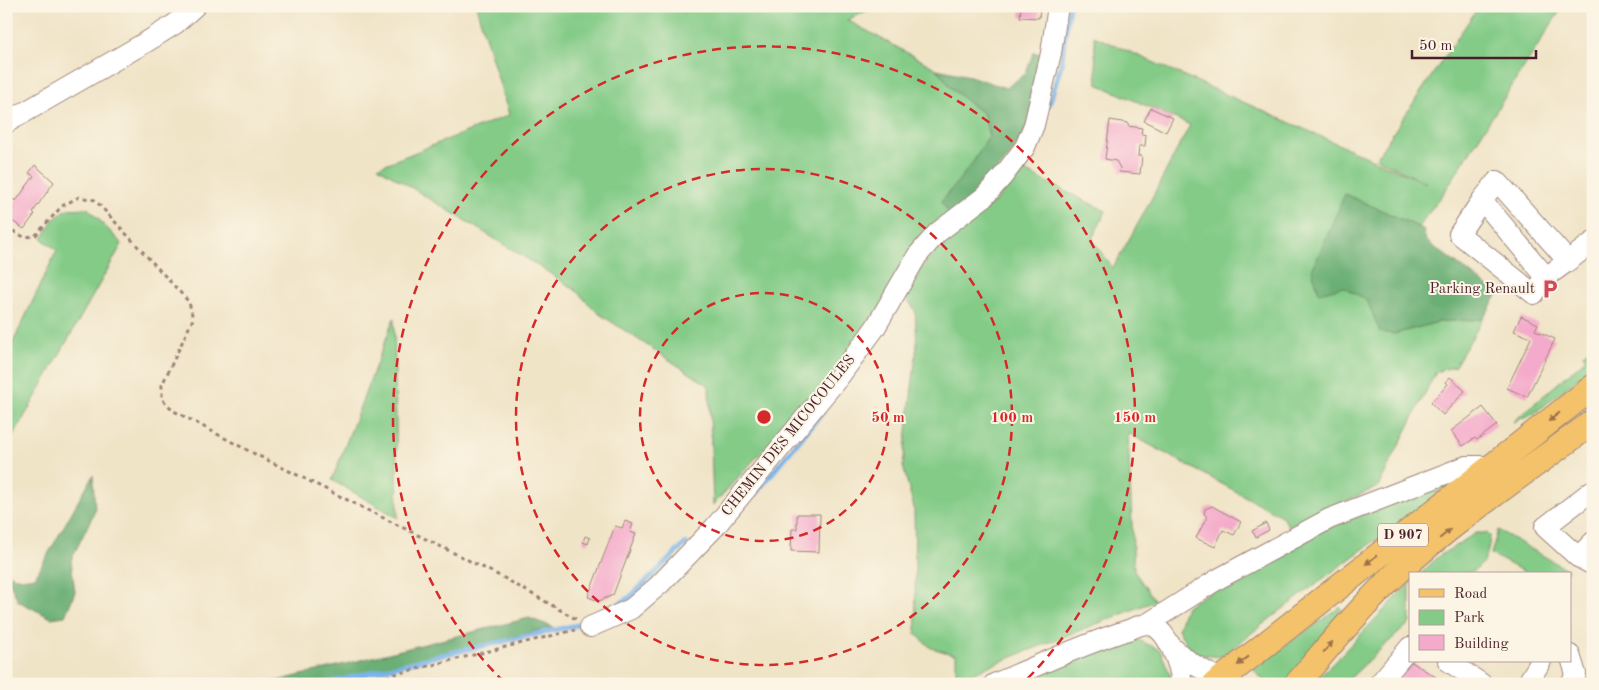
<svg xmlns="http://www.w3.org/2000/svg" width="1599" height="690" viewBox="0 0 1599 690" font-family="'Old Standard TT',serif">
	<rect width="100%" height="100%" fill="#fcf5e5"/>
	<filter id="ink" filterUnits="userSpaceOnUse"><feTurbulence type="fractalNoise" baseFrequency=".02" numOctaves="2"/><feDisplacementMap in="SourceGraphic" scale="10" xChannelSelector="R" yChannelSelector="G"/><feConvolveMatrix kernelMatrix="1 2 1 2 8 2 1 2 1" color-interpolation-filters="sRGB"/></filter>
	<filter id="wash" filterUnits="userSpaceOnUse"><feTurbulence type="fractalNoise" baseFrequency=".0096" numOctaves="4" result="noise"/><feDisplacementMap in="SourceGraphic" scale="20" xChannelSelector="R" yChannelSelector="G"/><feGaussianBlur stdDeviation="1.12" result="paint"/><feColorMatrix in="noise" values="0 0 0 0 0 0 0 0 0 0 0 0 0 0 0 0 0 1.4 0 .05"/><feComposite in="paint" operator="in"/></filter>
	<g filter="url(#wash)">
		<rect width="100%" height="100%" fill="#f0e4c7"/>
		<!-- green -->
		<g fill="#83cb87" stroke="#667559">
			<polygon points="476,6 877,6 847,20 937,69 953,90 984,114 989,137 972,164 952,216 854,350 713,505 709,386 598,313 574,289 529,260 378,167 509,115"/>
			<polygon points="1479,6 1563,6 1445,191 1418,227 1345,194 1343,287 1368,300 1394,334 1438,322 1483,319 1455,366 1436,372 1378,487 1288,526 1283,517 1128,433 1134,571 1155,601 956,679 956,655 931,648 916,634 914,508 903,466 917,345 915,310 902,293 939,245 996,201 1020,169 1106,211 1092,239 1113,268 1144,213 1190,125 1097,84 1094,36 1426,183 1376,158"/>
			<polygon points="88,208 122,244 6,449 6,357 57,250 42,239 53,220 67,209"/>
			<polygon points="394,318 398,518 332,480"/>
			<polygon points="1593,346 1593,366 1535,413 1513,422 1586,359 1582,355"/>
			<path d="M 1457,479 C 1380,539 1298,594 1222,657 C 1193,654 1193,656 1178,629 L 1186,606 L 1315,533 Z"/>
			<polygon points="1498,530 1568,570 1565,574 1528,574 1491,554"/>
			<path d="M 1476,533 L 1487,533 L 1490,536 C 1487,584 1457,574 1420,574 L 1439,556 Z"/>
			<polygon points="1410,583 1410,623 1384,646 1344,684 1313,684"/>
			<polygon points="1340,607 1346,614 1287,684 1267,684 1253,669"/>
			<polygon points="1132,637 1160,650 1174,684 1015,684"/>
			<polygon points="420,675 431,684 389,684"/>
		</g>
		<!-- forest -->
		<g fill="#6aaf74" stroke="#5a6750">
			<path d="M 1034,52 L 1046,56 C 1038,87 1032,124 1013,151 C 996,175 974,196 952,216 L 941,202 L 972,164 L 989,136 L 984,114 L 953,90 L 937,69 L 970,76 L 1006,88 L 1025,74 Z"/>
			<polygon points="1345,194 1423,229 1426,241 1498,294 1483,319 1438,322 1394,334 1380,332 1367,300 1343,287 1319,293 1312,270"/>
			<polygon points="93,475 95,511 71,560 75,592 65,616 51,618 18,601 6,573 21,579 35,577"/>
			<polygon points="529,618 553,627 321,684 265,684"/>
		</g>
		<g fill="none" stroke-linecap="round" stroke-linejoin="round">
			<!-- stream -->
			<g stroke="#79b4ea" stroke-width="5">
				<polyline points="1049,105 1061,65 1069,6"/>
				<polyline points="755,494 823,412"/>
				<polyline points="616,606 629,598 686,543"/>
				<polyline points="325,684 441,655 577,625"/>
			</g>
		</g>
		<g id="blocks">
			<!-- building -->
			<g fill="#f4aacb">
				<polygon points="167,6 180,6 176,13"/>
				<polygon points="1021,6 1040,6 1039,18 1020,17"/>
				<polygon points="1151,108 1173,118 1166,132 1144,121"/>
				<polygon points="1110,120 1128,123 1128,126 1142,128 1141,134 1146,135 1145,146 1139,146 1138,156 1142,156 1140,174 1119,172 1120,168 1116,161 1105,159"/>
				<polygon points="35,165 54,182 33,212 35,214 24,229 6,217 6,194 16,201 34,176 29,173"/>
				<polygon points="1521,316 1538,324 1535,330 1555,339 1527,397 1507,388 1531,338 1514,331"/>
				<polygon points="1450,377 1465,391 1443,415 1431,403 1448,384 1446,382"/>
				<polygon points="1483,407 1497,425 1477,440 1475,438 1463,446 1451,431"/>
				<polygon points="1212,506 1241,522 1234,535 1223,530 1215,547 1196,538 1207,517 1204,514 1205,509"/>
				<polygon points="797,514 820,514 819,552 791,551 792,529 797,529"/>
				<polygon points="625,521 633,524 630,532 636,534 613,595 599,601 588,597 615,526 622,528"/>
				<polygon points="1266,523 1269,530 1256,537 1252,531"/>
				<polygon points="585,536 590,538 588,544 583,542"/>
				<polygon points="1409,659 1410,661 1447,684 1393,684"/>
			</g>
		</g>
	</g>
	<g filter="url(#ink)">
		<use href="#blocks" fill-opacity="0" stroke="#9d8279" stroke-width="1"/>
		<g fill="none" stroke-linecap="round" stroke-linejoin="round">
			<defs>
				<g id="minor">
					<polyline points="6,123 148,41 175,24 195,6"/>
					<polyline points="1482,200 1459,234 1534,294 1546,277"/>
					<polyline points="1568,261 1546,277 1482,200 1497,181 1568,261 1593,242"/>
					<polyline points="1593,490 1545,527 1578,557 1593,565"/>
					<polyline points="1578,557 1593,542"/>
					<polyline points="1147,624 1218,579 1329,519 1466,466 1491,466"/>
					<polyline points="590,627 631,609 659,585 714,528 839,377 875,328 917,256 937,233 984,197 1003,176 1025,147 1034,125 1051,53 1058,6"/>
					<path d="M 1171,646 C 1189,664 1210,675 1233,684"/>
					<polyline points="1570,655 1576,674 1571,684"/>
					<polyline points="1448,661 1482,684"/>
					<path d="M 994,684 C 1037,666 1081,645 1125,631 C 1132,629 1141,624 1147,624 C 1168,626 1180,667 1182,684"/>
					<polyline points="1379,684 1410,647"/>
					<polyline points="1527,684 1541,661"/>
				</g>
				<g id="major">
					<polyline points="1215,684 1593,387"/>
					<path d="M 1297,684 C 1329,645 1362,606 1399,571 C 1459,516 1528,471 1593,422"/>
				</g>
			</defs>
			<!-- minor casing -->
			<use href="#minor" stroke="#9d8279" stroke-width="22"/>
			<!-- major casing -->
			<use href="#major" stroke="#9d8279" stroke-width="27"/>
			<!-- path -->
			<g stroke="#9d8279" stroke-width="3" stroke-dasharray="4 4" stroke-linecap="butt">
				<polyline points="6,227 24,237 35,236 62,206 79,197 95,200 189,302 193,319 162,385 162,399 174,411 247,450 504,578 576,619"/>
				<polyline points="355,684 575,630"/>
			</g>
			<!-- minor -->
			<use href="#minor" stroke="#fff" stroke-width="20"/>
			<!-- major -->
			<use href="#major" stroke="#f3c26a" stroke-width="25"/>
		</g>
		<!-- one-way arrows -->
		<defs><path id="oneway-solid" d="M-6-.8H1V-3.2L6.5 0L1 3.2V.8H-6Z" transform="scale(1.25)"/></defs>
		<g fill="#9e704a">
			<use href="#oneway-solid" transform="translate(1554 417) rotate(142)"/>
			<use href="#oneway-solid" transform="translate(1445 534) rotate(-40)"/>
			<use href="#oneway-solid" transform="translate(1371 560) rotate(142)"/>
			<use href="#oneway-solid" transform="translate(1328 647) rotate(-50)"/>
			<use href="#oneway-solid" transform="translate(1243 661) rotate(142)"/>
		</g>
	</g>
	<!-- distance rings -->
	<g fill="none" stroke="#d62828" stroke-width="2.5" stroke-dasharray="9 6">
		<circle cx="764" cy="417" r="124"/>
		<circle cx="764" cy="417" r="248"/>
		<path d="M504 682A371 371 0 1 1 1024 682"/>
	</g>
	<!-- icons -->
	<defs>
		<symbol id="parking-bare" viewBox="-9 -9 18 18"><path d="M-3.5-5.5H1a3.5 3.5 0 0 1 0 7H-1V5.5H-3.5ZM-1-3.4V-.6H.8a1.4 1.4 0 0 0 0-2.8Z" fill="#d1495b" stroke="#fcf5e5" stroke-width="2.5" paint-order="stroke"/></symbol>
	</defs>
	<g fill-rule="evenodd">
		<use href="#parking-bare" x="1536" y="275" width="28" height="28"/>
	</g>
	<g text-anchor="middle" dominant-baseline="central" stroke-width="4" stroke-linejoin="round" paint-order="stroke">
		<!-- shield labels -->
		<rect fill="#fcf5e5" stroke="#7f5f63" stroke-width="1" x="1378" y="523.5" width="50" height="23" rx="4"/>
		<g font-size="14" font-weight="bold" fill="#4a1f2b">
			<text x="1403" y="535">D 907</text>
		</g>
		<!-- poi labels -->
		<g font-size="15" fill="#4a1f2b" stroke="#fcf5e5" text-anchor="end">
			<text x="1535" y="289">Parking Renault</text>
		</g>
		<!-- street labels -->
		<g font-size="15" fill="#4a1f2b" stroke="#fcf5e5">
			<text transform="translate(789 436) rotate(-51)">CHEMIN DES MICOCOULES</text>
		</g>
	</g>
	<circle cx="764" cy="417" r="8" fill="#d62828" stroke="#fcf5e5" stroke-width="2.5"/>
	<g font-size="15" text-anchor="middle" font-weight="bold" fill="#d62828" stroke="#fcf5e5" stroke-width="4" stroke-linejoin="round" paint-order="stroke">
		<text x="888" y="422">50 m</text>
		<text x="1012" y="422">100 m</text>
		<text x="1135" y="422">150 m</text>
	</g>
	<!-- margin -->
	<rect width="1599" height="690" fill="none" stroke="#fcf5e5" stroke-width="25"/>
	<!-- legend -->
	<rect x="1409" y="572" width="162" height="90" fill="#fcf5e5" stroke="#b59f9b"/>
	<rect x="1419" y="589" width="25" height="8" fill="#f3c26a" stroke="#b59f9b"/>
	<text x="1454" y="598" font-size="15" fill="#4a1f2b">Road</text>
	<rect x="1419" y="610" width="25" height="15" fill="#83cb87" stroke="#b59f9b"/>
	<text x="1454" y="622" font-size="15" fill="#4a1f2b">Park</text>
	<rect x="1419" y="635" width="25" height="15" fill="#f4aacb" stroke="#b59f9b"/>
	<text x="1454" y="648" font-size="15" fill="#4a1f2b">Building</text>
	<!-- scale -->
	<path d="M1412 50v8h124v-8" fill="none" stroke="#4a1f2b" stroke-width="2.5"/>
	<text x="1419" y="50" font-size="15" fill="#4a1f2b" stroke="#fcf5e5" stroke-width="4" paint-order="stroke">50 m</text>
</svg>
